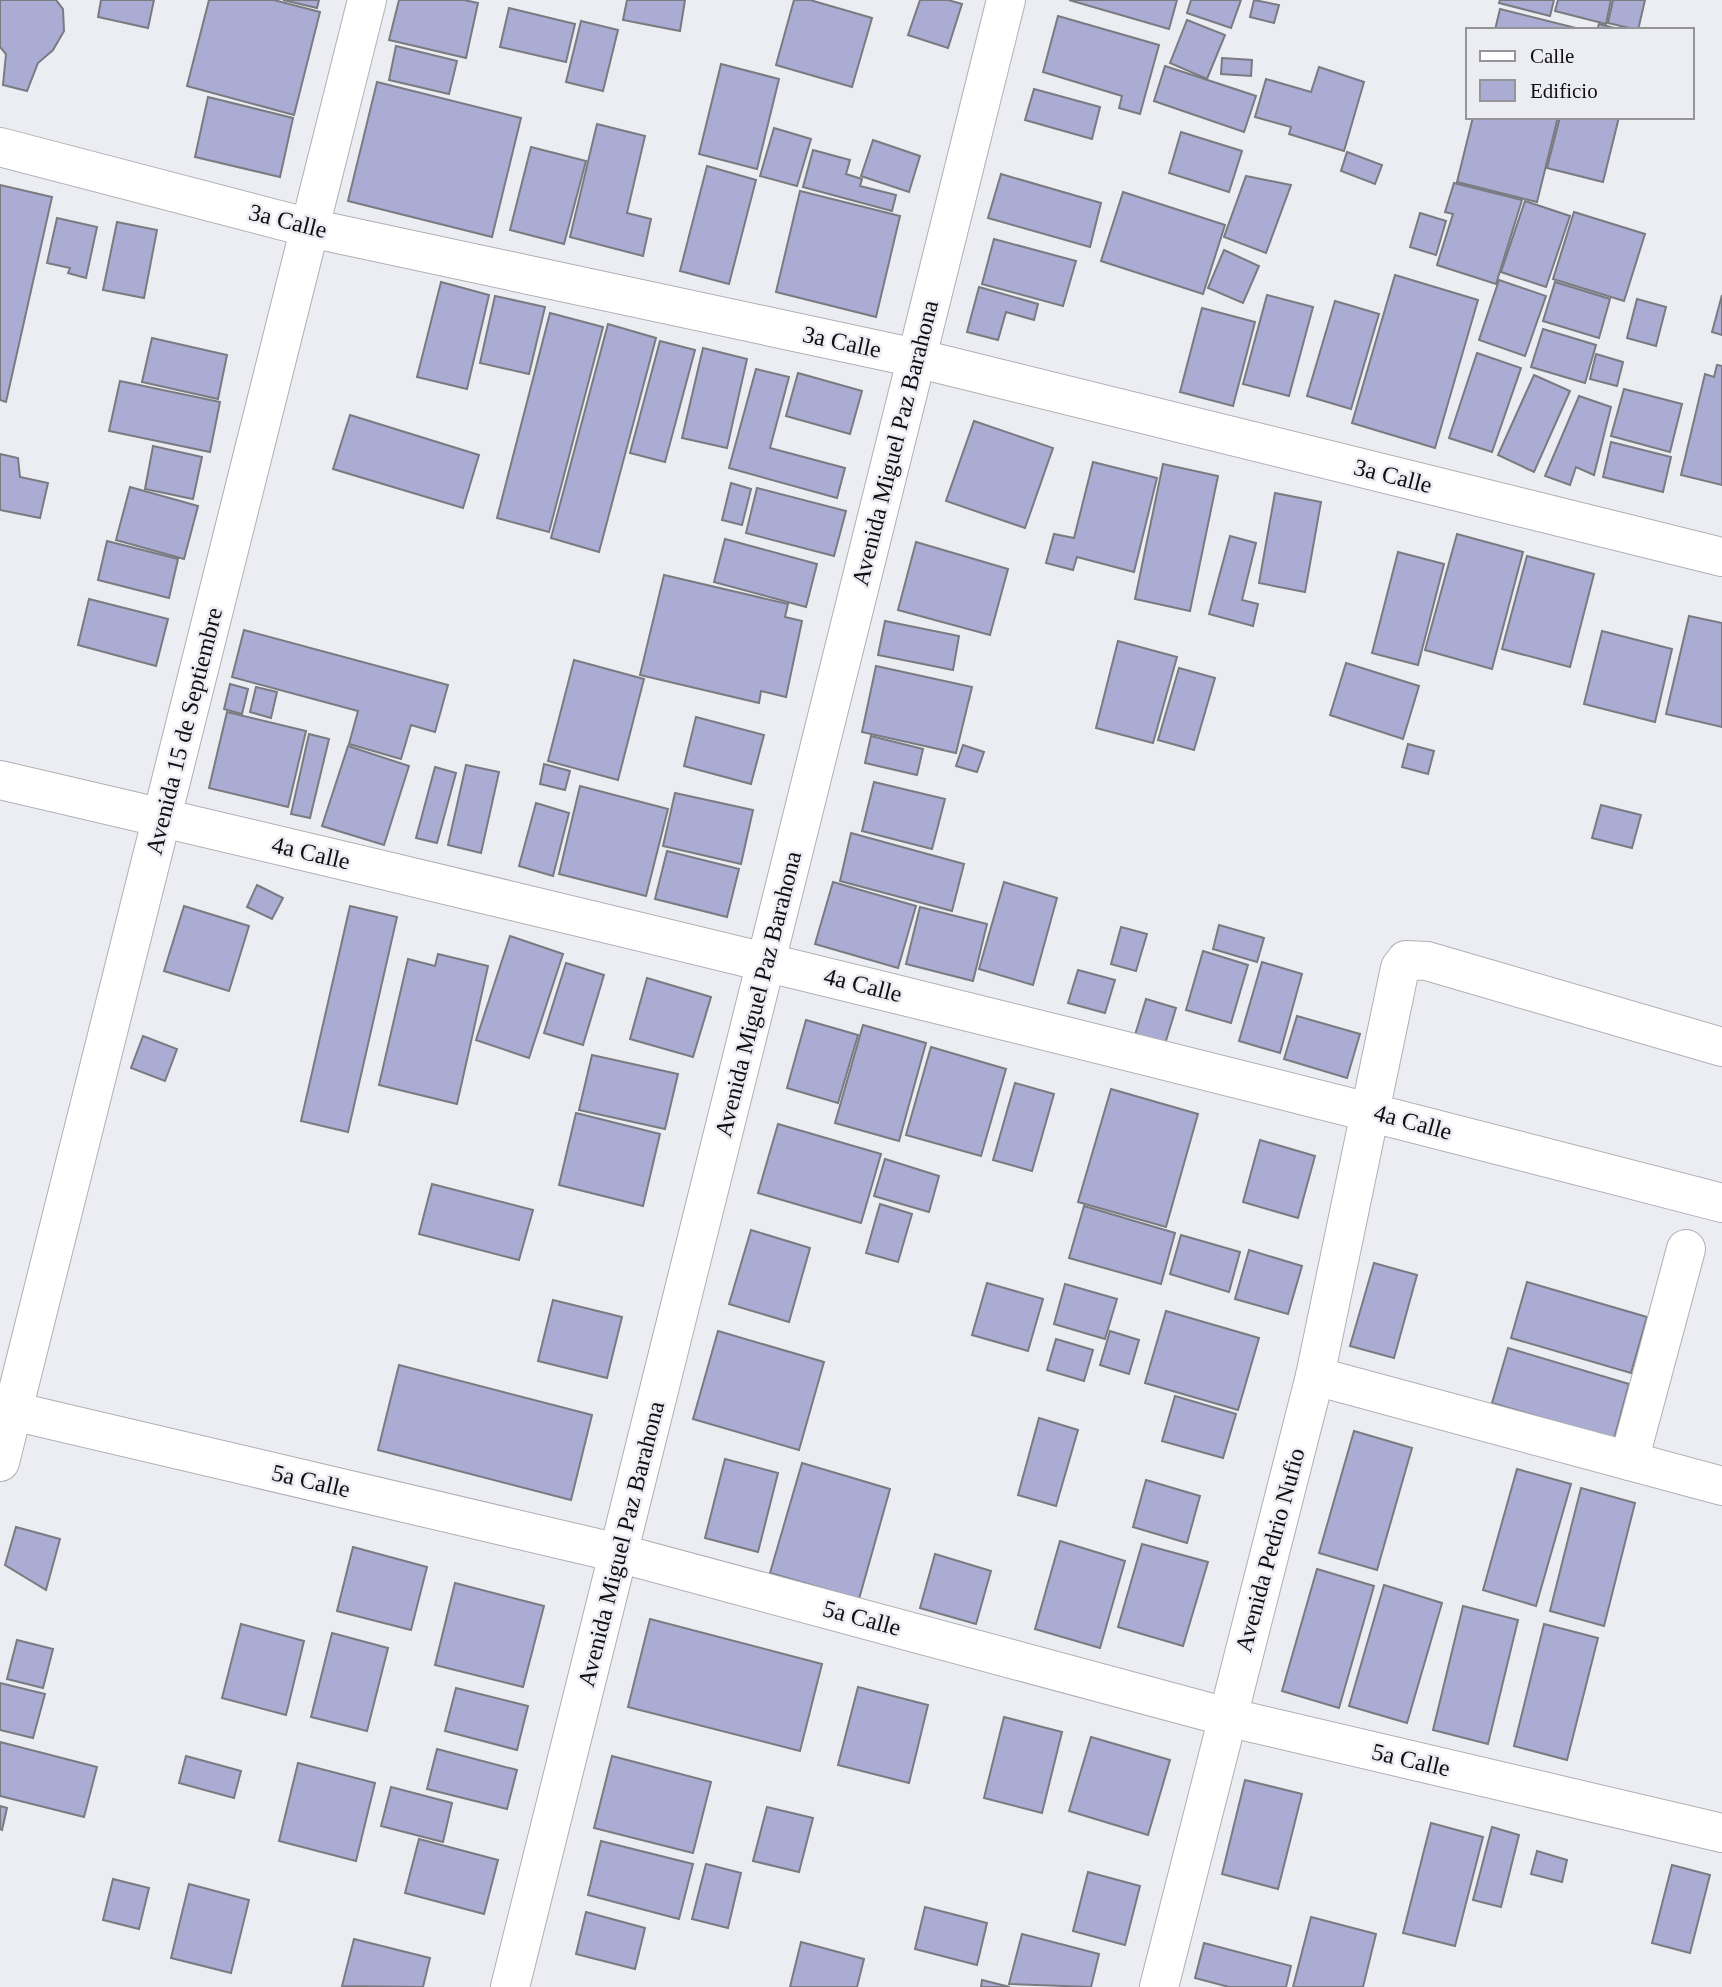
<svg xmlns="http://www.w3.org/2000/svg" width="1722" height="1987" viewBox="0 0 1722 1987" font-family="'Times New Roman',serif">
	<rect width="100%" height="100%" fill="#ecedf3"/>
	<!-- building -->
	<g fill="#abacd4" stroke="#7a7b80" stroke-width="2">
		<polygon points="0,0 56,0 63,9 64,31 53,50 38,63 27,91 3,85 6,54 0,47"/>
		<polygon points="101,0 154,0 148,28 98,17"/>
		<polygon points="209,0 274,0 320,12 294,115 187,86"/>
		<polygon points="283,0 319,0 317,8"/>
		<polygon points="399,0 464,0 478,3 466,58 389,40"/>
		<polygon points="627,0 685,0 680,31 623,20"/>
		<polygon points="794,0 810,0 872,18 852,87 776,65"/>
		<polygon points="920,0 948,0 962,4 948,48 908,35"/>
		<polygon points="1069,0 1177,0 1169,29"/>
		<polygon points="1191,0 1241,0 1231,28 1187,13"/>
		<polygon points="1254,0 1279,5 1274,23 1250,17"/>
		<polygon points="1500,0 1554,0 1550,16 1499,3"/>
		<polygon points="1558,0 1611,0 1606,24 1555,11"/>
		<polygon points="1613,0 1645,0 1638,30 1608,23"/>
		<polygon points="509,8 575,24 566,62 500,47"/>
		<polygon points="1500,9 1580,29 1580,30 1495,30"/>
		<polygon points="1058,16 1159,45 1140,114 1119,108 1122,96 1043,72"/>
		<polygon points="1187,20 1225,35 1207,79 1170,63"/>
		<polygon points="581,21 618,30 603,91 566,82"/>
		<polygon points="1599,24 1622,30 1597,30"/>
		<polygon points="396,46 457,61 449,94 389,80"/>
		<polygon points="1222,58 1252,60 1251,76 1221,74"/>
		<polygon points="721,64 779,79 757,169 699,154"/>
		<polygon points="1165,66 1256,96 1244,132 1154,101"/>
		<polygon points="1319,67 1364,82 1344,151 1289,134 1291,127 1255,117 1266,79 1311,92"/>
		<polygon points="377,82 521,118 492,237 348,201"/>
		<polygon points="1034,89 1100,107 1092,139 1025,120"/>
		<polygon points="208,97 293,118 280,177 195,157"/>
		<polygon points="1473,117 1558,117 1537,202 1457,182"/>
		<polygon points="1560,117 1619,117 1603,182 1547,168"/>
		<polygon points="597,124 645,136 627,213 651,219 643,256 570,237"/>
		<polygon points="774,128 811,139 797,186 760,176"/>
		<polygon points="1181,132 1242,151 1229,192 1169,173"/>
		<polygon points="873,140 920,156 909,192 861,176"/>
		<polygon points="531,147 586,161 564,244 510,230"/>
		<polygon points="813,150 850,160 846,174 862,179 860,186 896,195 892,211 803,187"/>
		<polygon points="1347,152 1382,165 1375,184 1341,171"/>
		<polygon points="707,166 756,180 729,284 680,271"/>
		<polygon points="1001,174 1101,203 1090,247 988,218"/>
		<polygon points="1246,176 1291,185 1266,253 1224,237"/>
		<polygon points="1454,183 1522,200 1496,284 1437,265 1453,214 1445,212"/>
		<polygon points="0,185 52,197 6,402 0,400"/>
		<polygon points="800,191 900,216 876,317 776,292"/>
		<polygon points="1123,192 1225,225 1203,294 1101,261"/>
		<polygon points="1525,201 1570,216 1546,287 1501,272"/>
		<polygon points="1574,212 1645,234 1624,301 1553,279"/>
		<polygon points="1420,213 1446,221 1436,255 1410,247"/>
		<polygon points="57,218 97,227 86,278 68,273 70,268 47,263"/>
		<polygon points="117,222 157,230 144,298 103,290"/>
		<polygon points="994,239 1076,261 1063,306 982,284"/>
		<polygon points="1224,250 1259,266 1243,303 1208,288"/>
		<polygon points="1395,275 1478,300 1435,448 1352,423"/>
		<polygon points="1499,280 1546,296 1525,356 1479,340"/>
		<polygon points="441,282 489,295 467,389 417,377"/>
		<polygon points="1555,282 1610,299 1599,338 1543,321"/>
		<polygon points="979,287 1038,304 1034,320 1006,312 998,340 967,332"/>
		<polygon points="1267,295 1313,307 1289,396 1243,384"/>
		<polygon points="1722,295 1722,335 1712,332"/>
		<polygon points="495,296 545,307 529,374 480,363"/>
		<polygon points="1637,299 1666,307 1656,346 1627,338"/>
		<polygon points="1335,301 1379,314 1351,409 1307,396"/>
		<polygon points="1202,308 1255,322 1233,406 1180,392"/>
		<polygon points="550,313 603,327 549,532 497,518"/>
		<polygon points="608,324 656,338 599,552 551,538"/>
		<polygon points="1543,329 1596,345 1585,383 1531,367"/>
		<polygon points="152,338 227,355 218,399 142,382"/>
		<polygon points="660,341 695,350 665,462 630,453"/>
		<polygon points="703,348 747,359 727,448 682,438"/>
		<polygon points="1477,353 1521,368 1492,452 1449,438"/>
		<polygon points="1596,354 1623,362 1617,386 1590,379"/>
		<polygon points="1717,365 1722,366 1722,485 1681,475 1705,374 1714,377"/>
		<polygon points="756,369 789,377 770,448 845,468 837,498 729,468"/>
		<polygon points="798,373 862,391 850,434 786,416"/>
		<polygon points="1534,375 1570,391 1534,472 1498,455"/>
		<polygon points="120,381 220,402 210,452 109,431"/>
		<polygon points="1624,389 1682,404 1670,452 1611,436"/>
		<polygon points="1579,396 1611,407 1594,475 1576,467 1570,485 1545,476"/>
		<polygon points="350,415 479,455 463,508 333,469"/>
		<polygon points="974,421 1053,448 1025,528 946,501"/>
		<polygon points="1611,442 1671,457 1663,492 1603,477"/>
		<polygon points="153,446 202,457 193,499 145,489"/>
		<polygon points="0,454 18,458 20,477 48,483 40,518 0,510"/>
		<polygon points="1093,462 1157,478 1134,572 1077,557 1073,570 1046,563 1054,534 1074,538"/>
		<polygon points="1163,464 1218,476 1190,611 1135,599"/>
		<polygon points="731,483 751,489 742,525 722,520"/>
		<polygon points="130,487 198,506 184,559 116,540"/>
		<polygon points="757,488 846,511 834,556 746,533"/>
		<polygon points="1275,493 1321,502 1305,592 1259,583"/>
		<polygon points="1457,534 1523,552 1492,669 1425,650"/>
		<polygon points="1230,536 1256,543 1242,600 1258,604 1253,626 1209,614"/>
		<polygon points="725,539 817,564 806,607 714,582"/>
		<polygon points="107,541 178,559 169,598 98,580"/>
		<polygon points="916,542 1008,569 990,635 898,610"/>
		<polygon points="1398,552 1444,564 1418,665 1372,653"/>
		<polygon points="1527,556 1594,574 1570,667 1502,649"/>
		<polygon points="664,575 788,604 785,617 802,621 786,697 761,691 759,703 640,675"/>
		<polygon points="89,599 168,619 156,666 78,645"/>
		<polygon points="1689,616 1722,623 1722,727 1666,714"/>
		<polygon points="885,621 959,636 953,670 878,655"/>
		<polygon points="244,630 448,685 435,732 411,725 401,759 349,744 358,711 232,677"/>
		<polygon points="1602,631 1672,649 1655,722 1584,704"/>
		<polygon points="1118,641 1177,657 1153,743 1096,728"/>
		<polygon points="574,660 644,679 618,780 548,761"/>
		<polygon points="1346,663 1419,686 1403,739 1330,715"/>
		<polygon points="876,666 972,687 956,753 862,732"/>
		<polygon points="1179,668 1215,678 1194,750 1158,740"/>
		<polygon points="230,684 248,689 242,714 224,709"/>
		<polygon points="256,687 277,692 271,718 250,712"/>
		<polygon points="227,712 306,731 288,807 209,788"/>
		<polygon points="696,717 764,735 751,784 684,766"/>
		<polygon points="309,734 329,739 310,818 291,814"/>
		<polygon points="871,736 923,749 917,775 865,763"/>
		<polygon points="1408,744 1434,751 1428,774 1402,767"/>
		<polygon points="963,745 984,752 977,772 956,766"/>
		<polygon points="348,746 409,766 384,845 322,826"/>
		<polygon points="544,764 570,771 565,790 540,784"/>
		<polygon points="466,765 499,772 481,853 448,845"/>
		<polygon points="435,767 456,773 437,843 416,838"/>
		<polygon points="874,782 945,799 932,849 862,831"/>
		<polygon points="580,786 668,809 646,896 559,874"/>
		<polygon points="675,793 753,810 741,864 663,846"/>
		<polygon points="536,803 569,813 553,876 519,866"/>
		<polygon points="1601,805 1641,815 1632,848 1592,838"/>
		<polygon points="851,833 964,864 952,911 840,881"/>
		<polygon points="667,851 739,869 727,917 655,899"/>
		<polygon points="833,882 916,906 898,968 815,944"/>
		<polygon points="1004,882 1057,898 1033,985 979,969"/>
		<polygon points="257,885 283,898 272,919 247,907"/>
		<polygon points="184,906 249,926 229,991 164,971"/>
		<polygon points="350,906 397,917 348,1132 301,1121"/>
		<polygon points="920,907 987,924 973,981 906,964"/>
		<polygon points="1219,925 1264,938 1257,962 1213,949"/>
		<polygon points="1121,927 1147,934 1136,971 1111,964"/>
		<polygon points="510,936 563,954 529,1058 476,1040"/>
		<polygon points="1203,951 1248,965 1231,1023 1186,1010"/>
		<polygon points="438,954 488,966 457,1104 379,1085 408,959 435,966"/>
		<polygon points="1262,962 1302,974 1280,1053 1239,1041"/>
		<polygon points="566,963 604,975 583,1045 544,1033"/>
		<polygon points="1078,970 1115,980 1105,1013 1068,1003"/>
		<polygon points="647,978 711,997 693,1057 630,1039"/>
		<polygon points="1146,999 1176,1008 1165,1044 1135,1035"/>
		<polygon points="1297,1016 1360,1034 1347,1078 1284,1059"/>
		<polygon points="806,1020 858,1035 838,1103 787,1088"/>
		<polygon points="863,1025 926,1043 899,1141 835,1123"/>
		<polygon points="143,1036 177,1049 165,1081 131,1068"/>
		<polygon points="931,1047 1006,1069 981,1156 906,1135"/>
		<polygon points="592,1055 678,1074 665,1129 579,1110"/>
		<polygon points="1015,1083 1054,1094 1032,1171 993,1160"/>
		<polygon points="1111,1089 1198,1114 1166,1227 1078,1202"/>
		<polygon points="576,1113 660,1134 643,1206 559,1185"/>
		<polygon points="778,1124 881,1154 861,1223 758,1193"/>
		<polygon points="1260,1140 1315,1156 1298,1218 1243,1202"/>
		<polygon points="885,1159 939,1176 929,1212 874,1196"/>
		<polygon points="432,1184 533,1210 519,1260 419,1234"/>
		<polygon points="880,1204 912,1214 898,1262 866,1253"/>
		<polygon points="1084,1206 1175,1233 1161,1284 1069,1258"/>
		<polygon points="751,1230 810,1248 789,1322 729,1304"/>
		<polygon points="1181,1235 1240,1252 1229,1292 1170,1274"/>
		<polygon points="1249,1250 1302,1266 1288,1314 1235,1299"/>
		<polygon points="1374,1263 1417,1275 1394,1358 1350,1346"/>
		<polygon points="1527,1282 1647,1317 1631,1373 1511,1338"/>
		<polygon points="987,1283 1043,1299 1028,1351 972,1335"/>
		<polygon points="1065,1284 1117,1299 1105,1339 1054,1324"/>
		<polygon points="553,1300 622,1317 607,1378 538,1361"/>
		<polygon points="1166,1311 1259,1338 1238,1410 1145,1383"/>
		<polygon points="718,1331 824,1362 799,1450 693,1419"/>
		<polygon points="1110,1331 1139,1340 1129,1374 1100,1365"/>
		<polygon points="1056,1339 1093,1350 1084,1381 1047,1370"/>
		<polygon points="1508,1348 1629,1384 1614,1439 1492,1403"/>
		<polygon points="399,1365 592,1415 571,1500 378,1450"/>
		<polygon points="1175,1396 1236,1414 1223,1458 1162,1441"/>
		<polygon points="1039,1418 1078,1430 1056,1506 1018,1495"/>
		<polygon points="1354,1431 1412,1448 1377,1570 1319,1553"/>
		<polygon points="725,1459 778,1473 758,1552 705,1538"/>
		<polygon points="802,1463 890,1489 859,1599 770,1573"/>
		<polygon points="1517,1469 1571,1484 1536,1606 1483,1590"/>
		<polygon points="1146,1480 1200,1496 1187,1543 1133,1527"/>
		<polygon points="1581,1488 1635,1503 1604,1626 1550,1611"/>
		<polygon points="16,1527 60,1539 46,1590 5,1565"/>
		<polygon points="1060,1541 1125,1561 1100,1648 1035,1629"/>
		<polygon points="1142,1544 1208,1562 1183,1646 1118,1627"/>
		<polygon points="353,1547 427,1567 411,1630 337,1611"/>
		<polygon points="935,1554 991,1571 976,1624 920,1608"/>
		<polygon points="1317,1569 1374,1586 1339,1708 1282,1691"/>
		<polygon points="455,1583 544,1606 523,1687 435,1665"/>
		<polygon points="1384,1585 1442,1603 1407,1723 1349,1706"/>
		<polygon points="1463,1606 1518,1620 1488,1744 1433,1730"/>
		<polygon points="650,1619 822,1664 800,1751 628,1707"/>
		<polygon points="241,1624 304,1641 286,1715 222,1698"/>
		<polygon points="1544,1624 1598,1638 1567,1760 1514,1746"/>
		<polygon points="332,1633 388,1648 367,1731 311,1717"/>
		<polygon points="17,1640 53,1649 43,1688 7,1679"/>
		<polygon points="0,1683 45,1694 33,1738 0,1730"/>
		<polygon points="858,1687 928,1705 909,1783 838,1765"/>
		<polygon points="456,1688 528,1706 517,1750 445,1731"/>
		<polygon points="1004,1717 1062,1732 1042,1813 984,1798"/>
		<polygon points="1091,1737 1170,1760 1148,1835 1069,1811"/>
		<polygon points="0,1742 97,1767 84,1817 0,1796"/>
		<polygon points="437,1749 517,1770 507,1809 427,1789"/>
		<polygon points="186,1756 241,1771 234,1798 179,1783"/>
		<polygon points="612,1756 711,1782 693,1853 594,1828"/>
		<polygon points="298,1763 375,1783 356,1861 279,1841"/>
		<polygon points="1245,1780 1302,1794 1278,1889 1222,1874"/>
		<polygon points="391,1787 452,1803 443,1842 381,1826"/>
		<polygon points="0,1806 7,1808 2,1830 0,1829"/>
		<polygon points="767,1807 813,1818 799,1872 753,1861"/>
		<polygon points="1431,1823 1483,1837 1455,1946 1403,1933"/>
		<polygon points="1492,1827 1519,1835 1501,1907 1473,1900"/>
		<polygon points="419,1839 498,1860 484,1914 405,1893"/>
		<polygon points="601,1841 693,1864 679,1919 588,1895"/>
		<polygon points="1537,1851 1567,1860 1562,1882 1531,1874"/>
		<polygon points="706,1864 741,1873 728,1928 692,1919"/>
		<polygon points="1672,1865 1710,1875 1690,1953 1652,1943"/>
		<polygon points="1088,1872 1140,1886 1125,1945 1073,1931"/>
		<polygon points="113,1879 149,1888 139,1929 103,1920"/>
		<polygon points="189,1884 249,1900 231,1973 171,1958"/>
		<polygon points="925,1907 987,1923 977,1965 915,1949"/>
		<polygon points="586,1912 645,1928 635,1969 576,1954"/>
		<polygon points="1311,1917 1376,1934 1363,1987 1293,1987"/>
		<polygon points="1022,1934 1099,1954 1091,1987 1009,1984"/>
		<polygon points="354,1939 430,1958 423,1987 342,1986"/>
		<polygon points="801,1942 864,1959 857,1987 790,1987"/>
		<polygon points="1204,1943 1291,1966 1286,1987 1229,1987 1195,1978"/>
		<polygon points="982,1980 1010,1987 981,1987"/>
	</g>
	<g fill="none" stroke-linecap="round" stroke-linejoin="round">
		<defs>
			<g id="street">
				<polyline points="0,147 310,228 916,358 1722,557"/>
				<path d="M 0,780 C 576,914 1150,1054 1722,1203"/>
				<polyline points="1315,1376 1722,1486"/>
				<polyline points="0,1408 618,1553 1227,1717 1722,1833"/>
				<polyline points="1629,1461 1686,1249"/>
				<polyline points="0,1462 367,0"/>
				<polyline points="510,1987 1006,0"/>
				<polyline points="1159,1987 1315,1376 1400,968 1406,960 1427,961 1722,1047"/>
			</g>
		</defs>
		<!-- street casing -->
		<use href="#street" stroke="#afafb5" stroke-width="40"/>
		<!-- street -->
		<use href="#street" stroke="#fff" stroke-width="38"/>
	</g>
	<g text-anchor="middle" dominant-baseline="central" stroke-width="5" stroke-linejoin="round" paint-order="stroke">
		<!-- street labels -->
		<g font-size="24" fill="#0f0f11" stroke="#ecedf3">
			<text transform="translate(288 221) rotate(14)">3a Calle</text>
			<text transform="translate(842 342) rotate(12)">3a Calle</text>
			<text transform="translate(895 443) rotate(-76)">Avenida Miguel Paz Barahona</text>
			<text transform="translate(1393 476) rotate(14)">3a Calle</text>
			<text transform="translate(184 731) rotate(-76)">Avenida 15 de Septiembre</text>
			<text transform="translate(311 853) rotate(13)">4a Calle</text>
			<text transform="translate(863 985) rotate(14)">4a Calle</text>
			<text transform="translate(758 994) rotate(-76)">Avenida Miguel Paz Barahona</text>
			<text transform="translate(1413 1122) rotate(15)">4a Calle</text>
			<text transform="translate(311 1481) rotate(13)">5a Calle</text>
			<text transform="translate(621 1544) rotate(-76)">Avenida Miguel Paz Barahona</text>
			<text transform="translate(1270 1550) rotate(-75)">Avenida Pedrio Nufio</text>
			<text transform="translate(862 1618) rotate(15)">5a Calle</text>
			<text transform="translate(1411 1760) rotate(13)">5a Calle</text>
		</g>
	</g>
	<!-- legend -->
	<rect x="1466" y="28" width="228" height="91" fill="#ecedf3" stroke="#949499" stroke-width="2"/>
	<rect x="1480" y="51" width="35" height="10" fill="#ffffff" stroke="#949499" stroke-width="2"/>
	<text x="1530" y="63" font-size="21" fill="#0f0f11">Calle</text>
	<rect x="1480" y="80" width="35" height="21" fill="#abacd4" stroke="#949499" stroke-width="2"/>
	<text x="1530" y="98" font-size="21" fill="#0f0f11">Edificio</text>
</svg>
